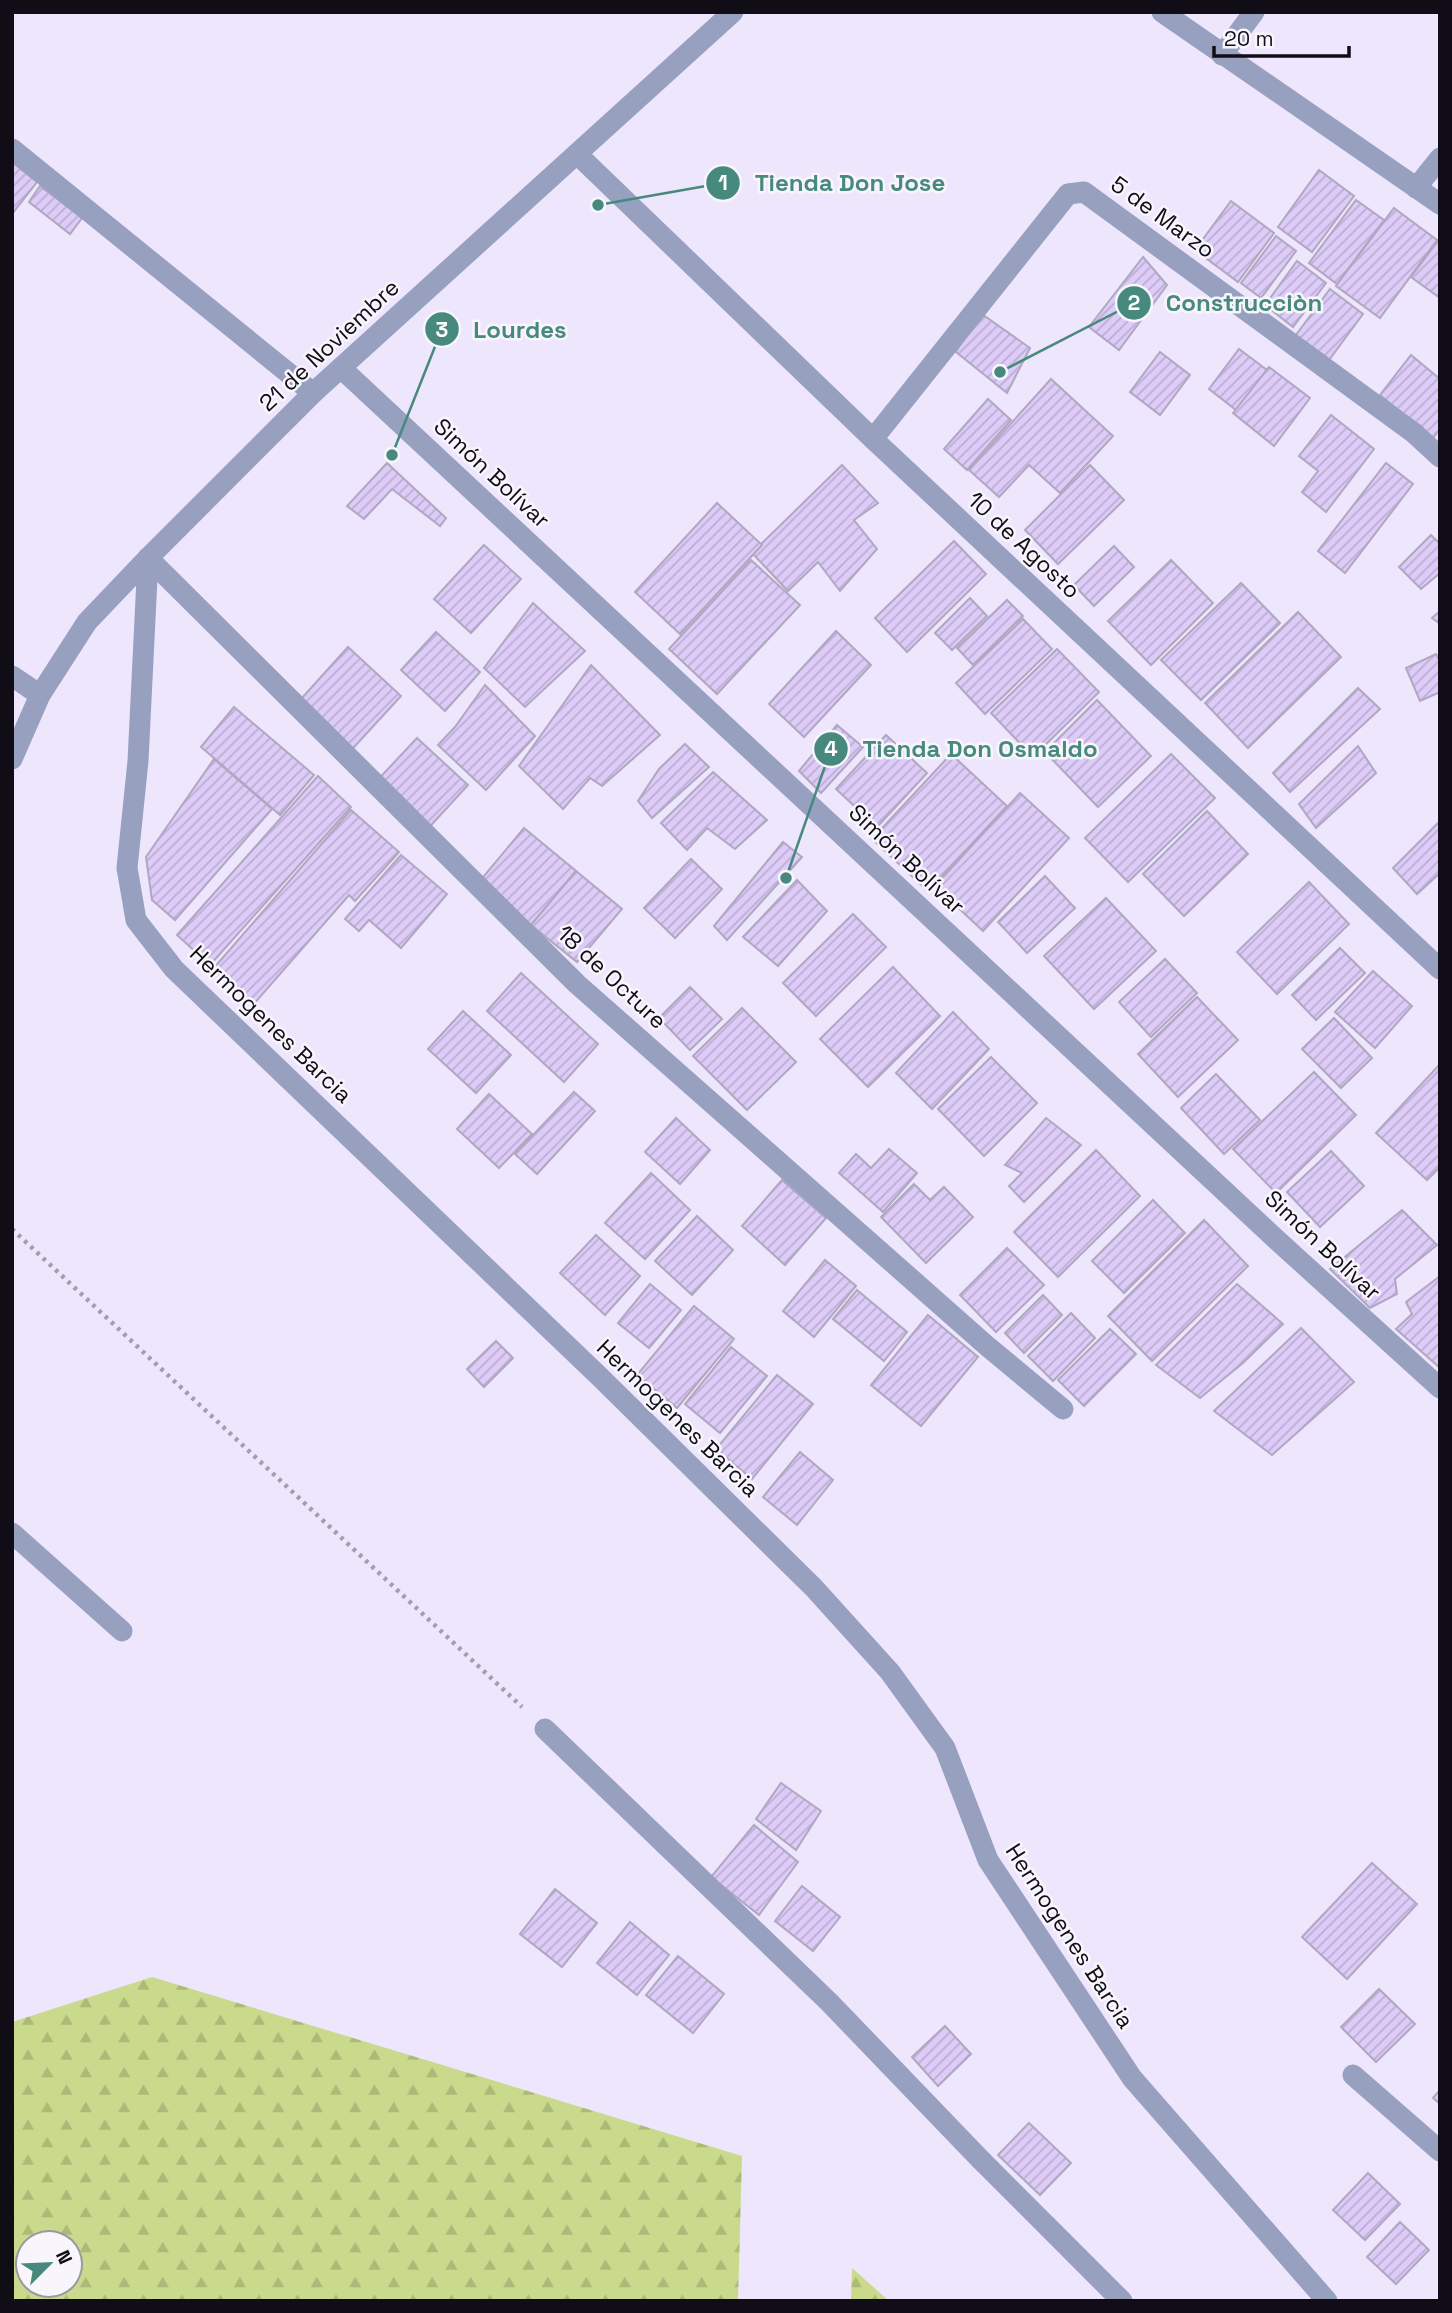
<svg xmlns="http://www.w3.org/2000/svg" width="1452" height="2313" viewBox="0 0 1452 2313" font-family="'Space Grotesk',sans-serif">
	<defs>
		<pattern id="forest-firs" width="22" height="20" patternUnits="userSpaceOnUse" patternTransform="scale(1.75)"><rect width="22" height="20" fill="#c9da8c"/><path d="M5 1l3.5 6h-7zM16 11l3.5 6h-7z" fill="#acba78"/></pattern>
		<pattern id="building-hatch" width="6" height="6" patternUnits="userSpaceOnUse" patternTransform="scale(1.75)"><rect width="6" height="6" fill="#ddcbf8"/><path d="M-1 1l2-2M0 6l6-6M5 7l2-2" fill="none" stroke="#bdadd4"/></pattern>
	</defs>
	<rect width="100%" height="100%" fill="#eee6fc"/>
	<!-- forest -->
	<g fill="url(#forest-firs)" fill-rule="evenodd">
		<path d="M 152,1977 L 742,2156 L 738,2301 L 12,2301 L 12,2022 ZM 28,2243 L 70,2243 L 70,2285 L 28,2285 Z"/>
		<polygon points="852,2268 889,2301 851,2301"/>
	</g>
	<!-- building -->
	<g fill="url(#building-hatch)" stroke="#b0a7c1" stroke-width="2">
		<polygon points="12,162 37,182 12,214"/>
		<polygon points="1319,170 1354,196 1312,252 1278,227"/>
		<polygon points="40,186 82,218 70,234 29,202"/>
		<polygon points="1356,200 1384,220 1337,284 1309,263"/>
		<polygon points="1231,201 1274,233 1238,282 1195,250"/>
		<polygon points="1394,208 1437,240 1380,318 1336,286"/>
		<polygon points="1276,236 1296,251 1261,298 1241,283"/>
		<polygon points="1440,238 1440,298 1411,277"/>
		<polygon points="1143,257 1167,285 1119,350 1089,327"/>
		<polygon points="1297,261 1326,283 1293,327 1265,305"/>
		<polygon points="1330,289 1363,314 1326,364 1293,339"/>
		<polygon points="979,312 1030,348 1007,393 956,352"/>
		<polygon points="1239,349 1267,370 1236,410 1209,389"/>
		<polygon points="1160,352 1190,375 1160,415 1130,392"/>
		<polygon points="1411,355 1440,379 1440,429 1433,438 1380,395"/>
		<polygon points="1269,367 1310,398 1274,446 1233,413"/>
		<polygon points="1051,379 1113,436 1060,493 1029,465 999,497 969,470"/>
		<polygon points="988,399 1011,420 967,470 944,449"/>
		<polygon points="1331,415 1374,449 1326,512 1302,492 1318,471 1299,456"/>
		<polygon points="387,463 446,518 440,526 392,489 364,519 347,506"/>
		<polygon points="1386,463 1413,484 1345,573 1318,551"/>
		<polygon points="842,465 878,503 854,520 877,549 840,591 818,562 788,591 752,553"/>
		<polygon points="1090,465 1124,500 1058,564 1025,530"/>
		<polygon points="717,503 762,545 680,634 635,592"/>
		<polygon points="1431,535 1440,544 1440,573 1421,589 1399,567"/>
		<polygon points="954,541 986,574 907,652 875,618"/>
		<polygon points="484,545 521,579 471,633 434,599"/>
		<polygon points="1114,546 1134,567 1094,606 1074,585"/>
		<polygon points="751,560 800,605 717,694 669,649"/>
		<polygon points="1171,560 1213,603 1151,665 1108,621"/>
		<polygon points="1241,583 1280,623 1201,700 1161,660"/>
		<polygon points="970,598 987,616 952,650 935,633"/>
		<polygon points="1007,600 1023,616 973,665 957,648"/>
		<polygon points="533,603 585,651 525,707 484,668"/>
		<polygon points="1440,611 1440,624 1432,618"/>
		<polygon points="1298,612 1341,657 1248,748 1205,703"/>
		<polygon points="1023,619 1052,649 985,714 956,683"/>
		<polygon points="836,631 871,665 804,737 769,704"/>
		<polygon points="436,632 480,672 445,711 401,670"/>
		<polygon points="348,647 401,696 344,758 292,709"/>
		<polygon points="1057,649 1099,692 1033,757 991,713"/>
		<polygon points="1436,654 1440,661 1440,692 1420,701 1406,668"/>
		<polygon points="591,665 660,735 602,786 590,778 563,809 519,766"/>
		<polygon points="485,685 535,736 486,790 438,745 455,727"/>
		<polygon points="1358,688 1380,709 1290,792 1273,773"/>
		<polygon points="1097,700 1151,756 1098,807 1045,752"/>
		<polygon points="234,707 314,775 280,815 201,747"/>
		<polygon points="837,725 863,747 821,793 799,771"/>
		<polygon points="886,735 927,773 877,827 836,789"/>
		<polygon points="417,738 468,785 423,834 372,786"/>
		<polygon points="685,744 709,767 652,818 638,801 659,769"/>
		<polygon points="1358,746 1376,773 1316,828 1299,804"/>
		<polygon points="951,754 1007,806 928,891 872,839"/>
		<polygon points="1171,754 1215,798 1128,882 1085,838"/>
		<polygon points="214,759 272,809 175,920 152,900 146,857"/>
		<polygon points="713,772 767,820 735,849 707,828 687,850 661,823"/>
		<polygon points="318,776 351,807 210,965 177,935"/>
		<polygon points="1020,793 1069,838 983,931 935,886"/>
		<polygon points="351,810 399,852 355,901 349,895 253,1005 213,969"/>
		<polygon points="1207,811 1248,854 1184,916 1143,874"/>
		<polygon points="1440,821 1440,873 1417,894 1393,868"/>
		<polygon points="524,828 576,871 531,925 479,882"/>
		<polygon points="783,842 802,857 727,940 714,926"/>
		<polygon points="401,855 447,894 401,948 369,920 359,931 345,919"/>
		<polygon points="691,859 722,889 675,938 644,908"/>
		<polygon points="576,871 622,909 577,962 531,925"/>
		<polygon points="1045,876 1075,908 1027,953 998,922"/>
		<polygon points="797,880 827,911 778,966 743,937"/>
		<polygon points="1309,882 1349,924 1277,994 1237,952"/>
		<polygon points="1106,898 1156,951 1094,1009 1044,956"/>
		<polygon points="853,914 886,947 816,1016 783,983"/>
		<polygon points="1340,948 1365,973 1316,1020 1292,995"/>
		<polygon points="1165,959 1197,993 1151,1037 1119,1002"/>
		<polygon points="893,967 940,1016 868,1087 820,1039"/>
		<polygon points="1373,971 1412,1006 1375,1048 1335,1012"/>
		<polygon points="521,973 598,1044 564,1082 487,1011"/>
		<polygon points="690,987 722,1019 690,1050 659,1018"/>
		<polygon points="1197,997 1238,1040 1178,1097 1138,1054"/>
		<polygon points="742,1008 796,1062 747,1110 693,1056"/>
		<polygon points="463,1011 511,1055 476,1093 428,1049"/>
		<polygon points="953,1012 989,1049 932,1109 896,1073"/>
		<polygon points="1334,1018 1372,1058 1341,1088 1302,1049"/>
		<polygon points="991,1057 1037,1103 984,1156 938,1109"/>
		<polygon points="1440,1064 1440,1167 1427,1180 1376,1133"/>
		<polygon points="1314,1072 1356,1115 1276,1193 1233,1149"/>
		<polygon points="1216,1074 1260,1120 1224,1154 1181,1108"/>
		<polygon points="574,1092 595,1111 537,1174 515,1154"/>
		<polygon points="489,1094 532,1134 499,1168 457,1129"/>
		<polygon points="676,1118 710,1150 680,1184 645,1152"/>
		<polygon points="1046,1118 1081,1145 1024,1202 1009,1186 1022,1173 1005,1165"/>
		<polygon points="889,1149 917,1173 883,1212 839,1173 856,1154 871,1168"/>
		<polygon points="1096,1150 1140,1196 1058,1277 1014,1232"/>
		<polygon points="1331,1151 1364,1186 1320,1227 1287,1192"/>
		<polygon points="651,1173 690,1210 645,1259 605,1223"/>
		<polygon points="782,1180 826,1218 785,1265 742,1226"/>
		<polygon points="914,1184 930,1200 944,1187 973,1217 926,1263 881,1217"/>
		<polygon points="1153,1200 1185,1233 1124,1293 1092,1261"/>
		<polygon points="1402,1210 1437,1245 1395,1279 1397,1294 1370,1308 1330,1269"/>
		<polygon points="697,1216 733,1250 692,1295 655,1261"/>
		<polygon points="1204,1220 1248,1266 1152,1361 1108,1316"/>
		<polygon points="596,1235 640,1276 605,1315 560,1273"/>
		<polygon points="1007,1248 1044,1285 996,1332 960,1295"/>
		<polygon points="825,1260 856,1286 814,1337 783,1311"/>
		<polygon points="1440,1276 1440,1368 1396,1329 1412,1314 1406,1302"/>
		<polygon points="650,1284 681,1310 649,1348 618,1323"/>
		<polygon points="1237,1284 1283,1324 1243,1363 1200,1398 1156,1365"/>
		<polygon points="857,1290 907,1332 884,1361 833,1319"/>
		<polygon points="1043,1295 1062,1315 1024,1353 1005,1333"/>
		<polygon points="694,1306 734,1339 677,1408 637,1375"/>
		<polygon points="1071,1313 1095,1338 1053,1381 1028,1356"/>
		<polygon points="928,1315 978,1357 921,1426 871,1385"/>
		<polygon points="1301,1328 1354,1382 1272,1455 1214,1411"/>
		<polygon points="1110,1329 1136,1354 1084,1406 1058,1380"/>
		<polygon points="496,1341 513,1358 484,1387 467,1369"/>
		<polygon points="731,1347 767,1376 720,1433 685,1404"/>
		<polygon points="777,1375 813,1404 752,1479 716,1449"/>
		<polygon points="800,1452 833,1480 797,1525 763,1497"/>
		<polygon points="781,1783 821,1811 796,1850 756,1819"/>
		<polygon points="754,1825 798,1862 759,1915 711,1877"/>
		<polygon points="1372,1863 1417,1904 1347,1979 1302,1937"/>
		<polygon points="802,1886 840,1917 813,1951 775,1921"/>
		<polygon points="555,1889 597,1923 562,1967 520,1934"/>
		<polygon points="630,1922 669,1955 637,1995 597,1963"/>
		<polygon points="678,1956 724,1994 693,2033 646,1995"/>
		<polygon points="1379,1989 1415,2024 1376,2062 1341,2027"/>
		<polygon points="945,2026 971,2054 938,2086 912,2057"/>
		<polygon points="1440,2090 1440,2104 1433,2098"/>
		<polygon points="1029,2123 1071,2163 1040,2195 998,2155"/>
		<polygon points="1368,2173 1400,2204 1365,2240 1333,2210"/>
		<polygon points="1400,2222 1429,2250 1396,2284 1367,2257"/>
	</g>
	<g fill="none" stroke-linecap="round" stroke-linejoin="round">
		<!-- path -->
		<polyline stroke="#a39daf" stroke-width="4.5" stroke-dasharray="3.5 5" stroke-linecap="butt" points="12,1229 522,1707"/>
		<!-- minor -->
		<g stroke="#98a0c0" stroke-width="21">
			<polyline points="1162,12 1440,204"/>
			<polyline points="1222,55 1254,12"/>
			<polyline points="12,149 313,393"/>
			<polyline points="577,154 873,439 1440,969"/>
			<polyline points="1416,188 1440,158"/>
			<polyline points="341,368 1278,1241 1440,1388"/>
			<polyline points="873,439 1068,194 1084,192 1414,433 1440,457"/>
			<polyline points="148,558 138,761 127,868 136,920 174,969 601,1378 814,1588 890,1672 945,1748 988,1860 1132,2078 1327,2301"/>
			<polyline points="148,558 577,984 987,1346 1063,1409"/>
			<polyline points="12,676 40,695"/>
			<polyline points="12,1533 122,1631"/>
			<polyline points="545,1729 829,2002 980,2159 1122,2301"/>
			<polyline points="1353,2075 1440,2151"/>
		</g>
		<!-- tertiary -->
		<polyline stroke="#98a0c0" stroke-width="21" points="12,759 40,695 87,622 148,558 313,393 733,12"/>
	</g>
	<g text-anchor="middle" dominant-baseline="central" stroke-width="5" stroke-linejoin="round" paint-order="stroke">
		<!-- street labels -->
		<g font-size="23" fill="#100d16" stroke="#f8f6fc">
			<text transform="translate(1163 217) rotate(36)">5 de Marzo</text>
			<text transform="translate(329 345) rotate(-43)">21 de Noviembre</text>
			<text transform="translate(492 473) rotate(43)">Simón Bolívar</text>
			<text transform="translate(1024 545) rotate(43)">10 de Agosto</text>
			<text transform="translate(907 859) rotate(43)">Simón Bolívar</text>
			<text transform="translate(612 977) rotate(43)">18 de Octure</text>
			<text transform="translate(271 1024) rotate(44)">Hermogenes Barcia</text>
			<text transform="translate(1323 1245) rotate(43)">Simón Bolívar</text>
			<text transform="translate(678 1418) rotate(44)">Hermogenes Barcia</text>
			<text transform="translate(1070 1936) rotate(57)">Hermogenes Barcia</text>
		</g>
	</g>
	<!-- callouts -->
	<path fill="none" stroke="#478a7d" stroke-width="2.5" d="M598 205L723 183M1000 372L1134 303M392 455L442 329M786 878L831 749"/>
	<g fill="#478a7d" stroke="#f8f6fc" stroke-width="2.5">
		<circle cx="598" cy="205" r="7"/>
		<circle cx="1000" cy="372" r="7"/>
		<circle cx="392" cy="455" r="7"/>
		<circle cx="786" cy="878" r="7"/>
		<circle cx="723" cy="183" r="18"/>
		<circle cx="1134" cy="303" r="18"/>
		<circle cx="442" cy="329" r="18"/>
		<circle cx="831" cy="749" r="18"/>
	</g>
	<g font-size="21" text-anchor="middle" font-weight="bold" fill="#fff">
		<text x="723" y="190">1</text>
		<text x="1134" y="310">2</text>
		<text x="442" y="337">3</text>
		<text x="831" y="756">4</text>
	</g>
	<g font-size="24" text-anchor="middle" font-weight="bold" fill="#478a7d" stroke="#f8f6fc" stroke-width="5" stroke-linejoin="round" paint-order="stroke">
		<text x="850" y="191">Tienda Don Jose</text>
		<text x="1244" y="311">Construcciòn</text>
		<text x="520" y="338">Lourdes</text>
		<text x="980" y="757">Tienda Don Osmaldo</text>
	</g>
	<!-- border -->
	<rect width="1452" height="2313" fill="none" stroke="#100d16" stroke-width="28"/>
	<!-- north arrow -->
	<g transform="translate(49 2264) rotate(66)"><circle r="33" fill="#f8f6fc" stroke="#9b99a0" stroke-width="2"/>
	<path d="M0-5L12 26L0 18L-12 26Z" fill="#478a7d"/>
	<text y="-10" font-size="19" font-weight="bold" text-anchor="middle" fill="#100d16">N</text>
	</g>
	<!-- scale -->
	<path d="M1214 46v10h135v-10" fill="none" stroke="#100d16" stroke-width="3.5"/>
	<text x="1224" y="46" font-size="21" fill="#100d16" stroke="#f8f6fc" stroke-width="5" paint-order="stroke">20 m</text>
</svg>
